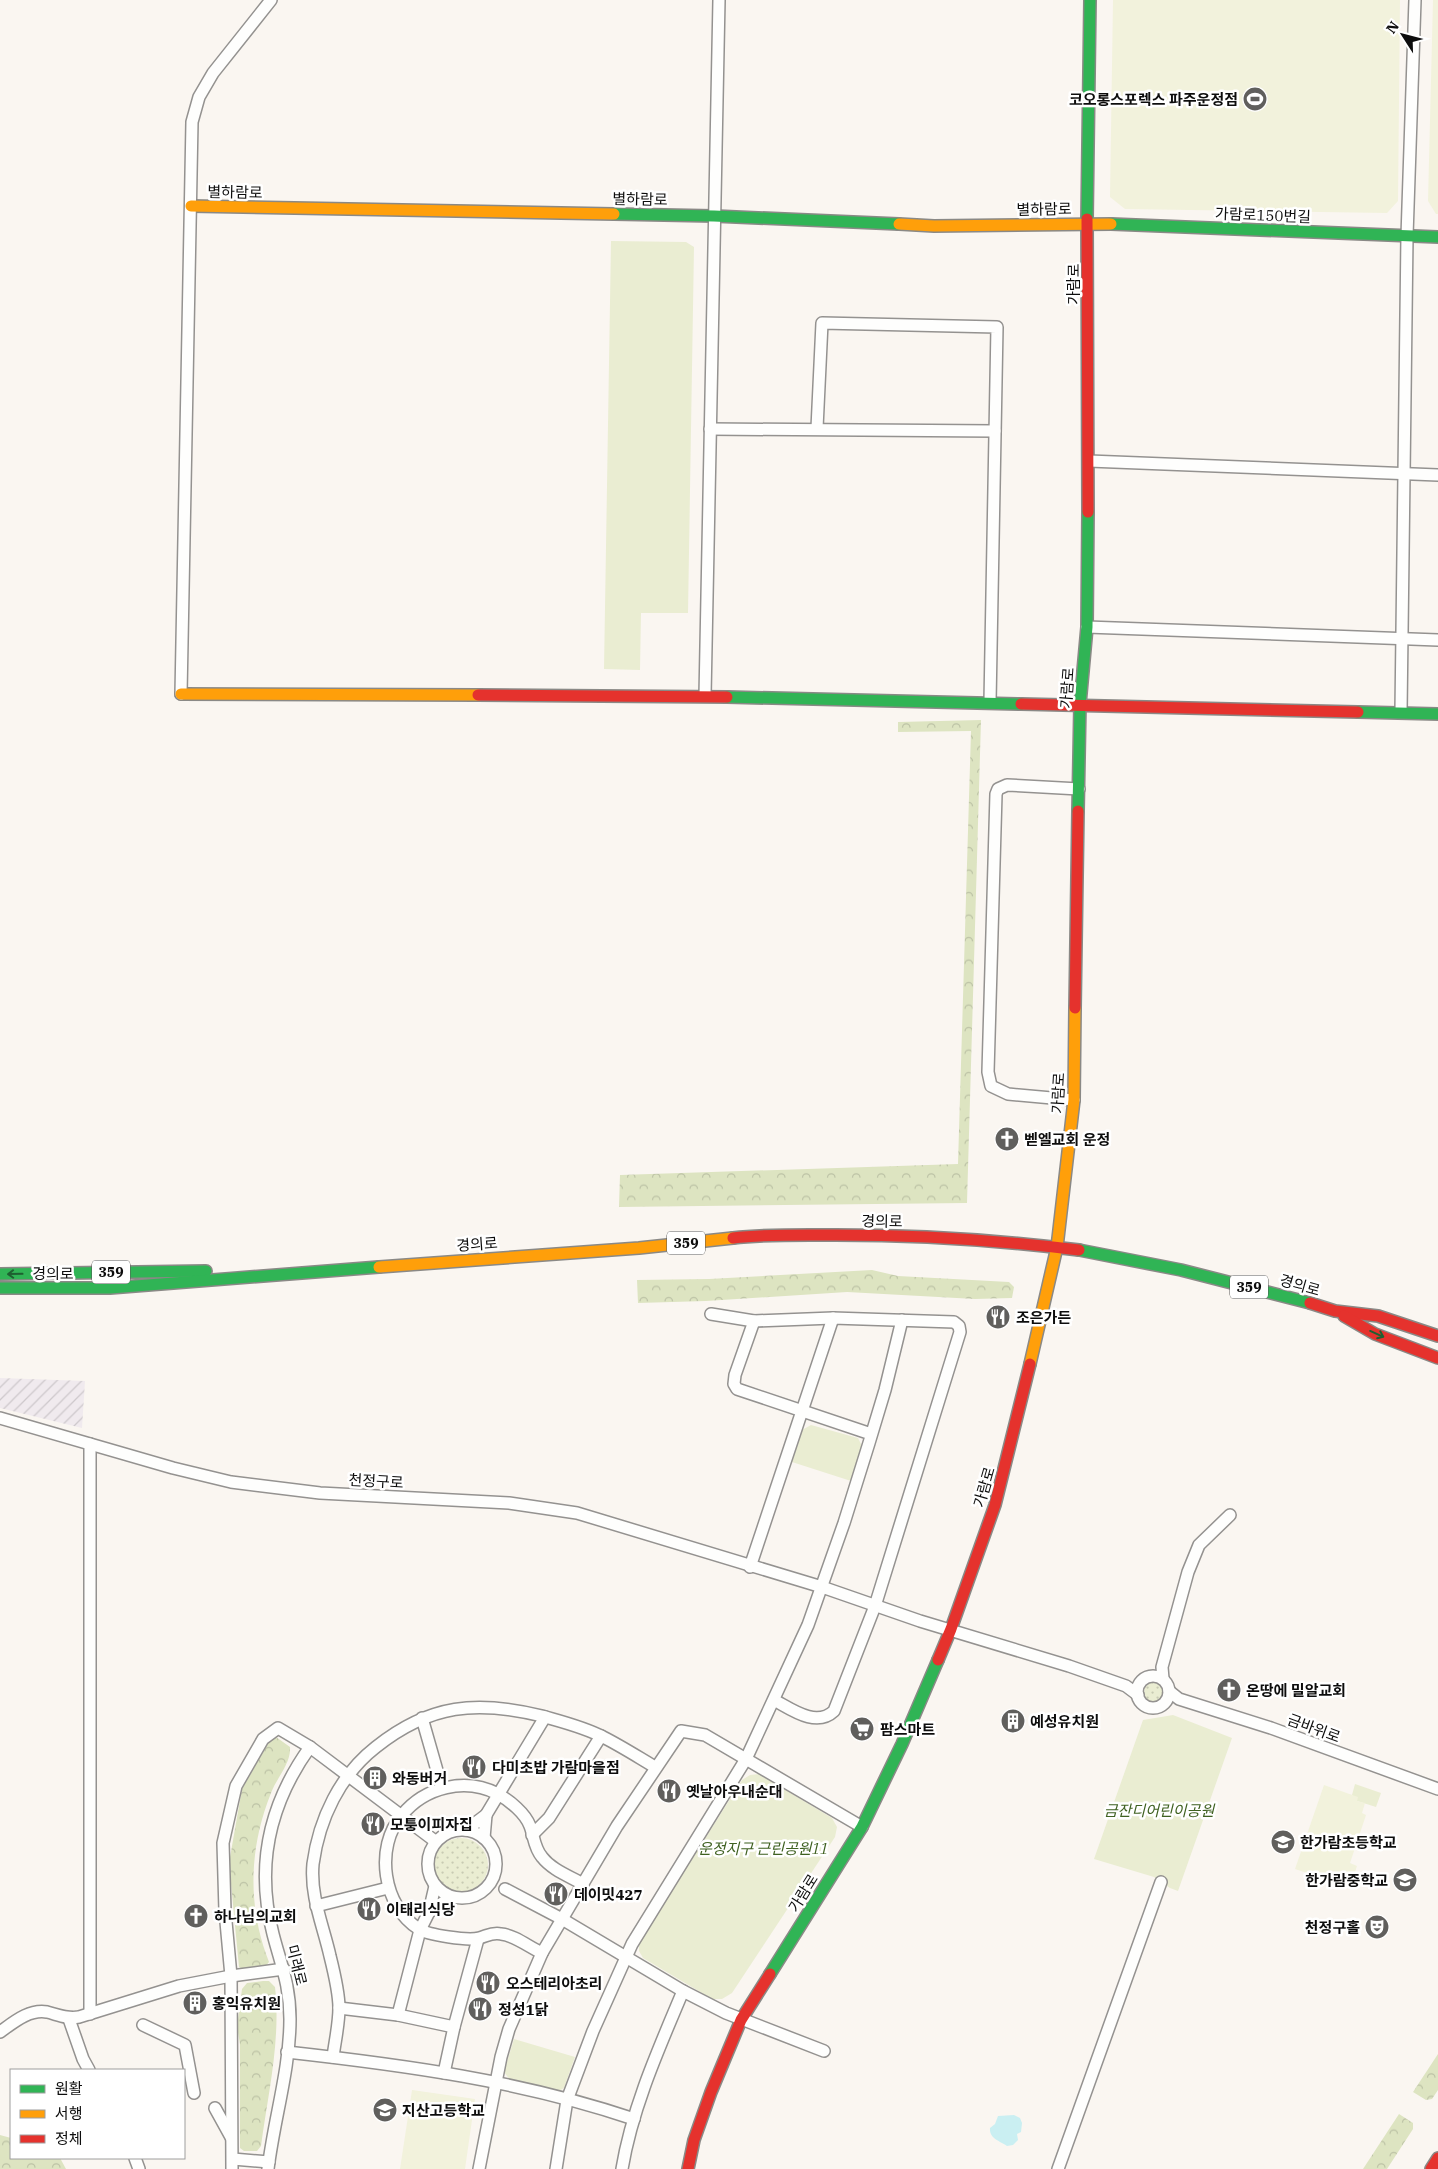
<svg xmlns="http://www.w3.org/2000/svg" width="1438" height="2169" viewBox="0 0 1438 2169" font-family="'IBM Plex Serif','Noto Sans KR',serif">
	<defs>
		<pattern id="industrial-furrows" width="10" height="10" patternUnits="userSpaceOnUse" patternTransform="scale(1.25)"><rect width="10" height="10" fill="#f0eaee"/><path d="M-1 1l2-2M0 10L10 0M9 11l2-2" fill="none" stroke="#cdc8cb"/></pattern>
		<pattern id="grass-dots" width="8" height="8" patternUnits="userSpaceOnUse" patternTransform="scale(1.25)"><rect width="8" height="8" fill="#eaedd2"/><path d="M2 2h.1M6 6h.1" fill="none" stroke="#c8cab3" stroke-width="1.8" stroke-linecap="round"/></pattern>
		<pattern id="forest-crowns" width="20" height="18" patternUnits="userSpaceOnUse" patternTransform="scale(1.25)"><rect width="20" height="18" fill="#dde4c1"/><path d="M2 6a3 3 0 1 1 6 0M12 15a3 3 0 1 1 6 0" fill="none" stroke="#bcc2a5"/></pattern>
	</defs>
	<rect width="100%" height="100%" fill="#faf6f1"/>
	<!-- industrial -->
	<polygon fill="url(#industrial-furrows)" points="0,1378 85,1381 82,1428 0,1408"/>
	<!-- grass -->
	<g fill="url(#grass-dots)">
		<circle cx="1154" cy="1692" r="10"/>
		<circle cx="461" cy="1865" r="27"/>
	</g>
	<!-- forest -->
	<g fill="url(#forest-crowns)">
		<polygon points="981,720 967,1203 619,1207 620,1175 958,1164 971,731 898,732 898,722"/>
		<polygon points="872,1270 898,1276 1009,1282 1014,1287 1012,1298 975,1299 847,1292 706,1301 638,1303 637,1280 709,1279"/>
		<path d="M 276,1737 L 290,1747 C 291,1764 277,1777 271,1793 C 249,1848 247,1906 269,1962 L 265,1967 L 245,1970 L 239,1967 L 229,1863 L 242,1789 L 269,1742 Z"/>
		<path d="M 263,1981 L 269,1981 L 275,1987 C 281,2040 268,2094 261,2146 L 257,2151 L 244,2151 L 240,2148 L 240,2044 L 237,2027 L 242,1989 L 247,1983 Z"/>
		<polygon points="1438,2054 1438,2090 1432,2099 1426,2100 1413,2092"/>
		<polygon points="1399,2114 1413,2123 1413,2129 1387,2169 1363,2169"/>
		<polygon points="0,2135 11,2138 11,2158 60,2158 66,2169 0,2169"/>
	</g>
	<!-- park -->
	<g fill="#eaedd2">
		<polygon points="611,241 686,242 694,247 688,613 641,613 640,670 604,669"/>
		<polygon points="811,1425 858,1438 862,1446 851,1481 792,1462 802,1430"/>
		<polygon points="1173,1715 1232,1738 1178,1891 1170,1888 1154,1877 1094,1859 1143,1720"/>
		<polygon points="759,1774 832,1818 837,1827 835,1837 732,1993 722,1999 712,1999 643,1958 639,1951 639,1943 742,1780 750,1775"/>
		<polygon points="1355,1784 1381,1793 1376,1807 1357,1801 1352,1795"/>
		<polygon points="514,2039 575,2057 564,2088 557,2092 510,2080 504,2072"/>
	</g>
	<!-- pitch -->
	<g fill="#f2f2dc">
		<polygon points="1113,0 1400,0 1398,201 1387,213 1125,209 1110,197"/>
		<polygon points="1433,0 1438,0 1438,214 1436,214 1428,201"/>
		<polygon points="1324,1785 1358,1797 1357,1801 1365,1803 1362,1813 1366,1815 1350,1863 1357,1866 1350,1888 1295,1869"/>
		<polygon points="412,2090 475,2099 465,2169 400,2169"/>
	</g>
	<!-- water -->
	<path fill="#caeff2" d="M 1014,2115 L 1020,2118 L 1022,2123 L 1021,2132 L 1017,2134 L 1018,2140 L 1013,2145 L 1007,2146 C 1000,2141 989,2139 990,2128 L 995,2124 L 998,2116 Z"/>
	<g fill="none" stroke-linecap="round" stroke-linejoin="round">
		<defs>
			<g id="street">
				<polyline points="817,428 822,323 997,327 990,702"/>
				<polyline points="710,429 995,431"/>
				<polyline points="1089,461 1438,475"/>
				<polyline points="1087,627 1438,640"/>
				<polyline points="181,694 192,122 199,97 213,73 271,0"/>
				<polyline points="705,696 719,0"/>
				<polyline points="1401,712 1407,236 1415,0"/>
				<polyline points="1074,1100 1008,1094 991,1086 988,1072 996,794 998,789 1007,785 1079,789"/>
				<path d="M 711,1314 L 754,1321 L 833,1318 L 954,1322 L 959,1326 L 960,1332 L 875,1606 L 834,1711 C 816,1728 791,1709 774,1700"/>
				<polyline points="754,1321 735,1375 734,1384 737,1389 871,1434"/>
				<polyline points="0,1418 173,1468 231,1482 320,1493 509,1503 577,1513 822,1587 920,1621 1069,1666 1126,1686 1138,1695"/>
				<polyline points="750,1567 833,1318"/>
				<circle cx="1153" cy="1692" r="16"/>
				<polyline points="1163,1679 1162,1667 1188,1572 1199,1545 1230,1515"/>
				<polyline points="1169,1691 1179,1699 1271,1728 1438,1789"/>
				<polyline points="422,1718 442,1788"/>
				<polyline points="486,1815 545,1717"/>
				<circle cx="462" cy="1864" r="34"/>
				<polyline points="466,1830 486,1815 484,1838"/>
				<polyline points="532,1835 549,1818 601,1736"/>
				<polyline points="435,1886 429,1912 451,1897"/>
				<polyline points="505,1889 562,1919 683,1991 726,2013 824,2051"/>
				<polyline points="316,1906 388,1888"/>
				<path d="M 542,1953 C 529,1947 514,1935 501,1934 C 492,1932 487,1936 479,1938 C 468,1941 428,1935 419,1929 C 383,1907 374,1847 402,1815 C 425,1787 465,1777 498,1794 C 510,1801 525,1813 530,1826 C 534,1836 534,1848 542,1857 C 552,1870 569,1876 583,1884"/>
				<polyline points="339,2008 398,2015 454,2027"/>
				<polyline points="90,2014 90,1444"/>
				<polyline points="398,2015 420,1930 429,1912"/>
				<polyline points="69,2019 83,2059 89,2070"/>
				<polyline points="143,2025 185,2045 194,2093"/>
				<path d="M 0,2032 C 14,2022 29,2009 47,2012 C 59,2015 67,2019 79,2017 L 179,1986 L 231,1976 L 284,1969"/>
				<path d="M 287,2052 C 404,2065 522,2081 634,2119"/>
				<path d="M 333,2057 C 335,2041 339,2024 339,2008 C 339,1992 334,1972 330,1956 C 323,1925 310,1896 313,1864 C 319,1819 340,1775 376,1747 C 430,1704 477,1700 542,1716 C 563,1722 584,1727 603,1737 C 621,1746 638,1757 655,1767"/>
				<polyline points="444,2073 454,2027 478,1939"/>
				<polyline points="215,2108 231,2137"/>
				<polyline points="135,2158 139,2169"/>
				<polyline points="233,2159 269,2162"/>
				<polyline points="232,2169 231,1976 225,1911 223,1843 236,1786 263,1739 278,1728 310,1747 435,1841"/>
				<path d="M 268,2169 C 274,2119 290,2069 290,2019 C 290,1985 281,1965 273,1934 C 255,1865 269,1804 310,1747"/>
				<polyline points="479,2169 501,2057 509,2029 542,1953 617,1826 681,1731 705,1735 862,1827"/>
				<polyline points="556,2169 567,2100 593,2031 632,1944 746,1759 808,1625 844,1523 869,1443 885,1390 902,1320"/>
				<path d="M 622,2169 C 632,2108 659,2048 683,1991"/>
				<polyline points="1058,2169 1161,1882"/>
			</g>
			<g id="fast">
				<polyline points="614,214 714,216 899,224"/>
				<polyline points="1087,219 1090,0"/>
				<polyline points="1111,224 1438,237"/>
				<polyline points="727,697 1021,704"/>
				<polyline points="1358,712 1438,714"/>
				<polyline points="1078,811 1080,704 1087,627 1088,512"/>
				<polyline points="1079,1250 1181,1270 1310,1303"/>
				<polyline points="0,1274 206,1271"/>
				<polyline points="0,1288 110,1288 379,1267"/>
				<polyline points="770,1974 862,1827 902,1744 938,1660"/>
			</g>
			<g id="slow">
				<polyline points="191,206 614,214"/>
				<polyline points="899,224 934,226 1111,224"/>
				<polyline points="181,694 478,695"/>
				<polyline points="379,1267 639,1248 733,1238"/>
				<polyline points="1030,1364 1057,1247 1074,1100 1075,1008"/>
			</g>
			<g id="jam">
				<polyline points="1087,219 1088,512"/>
				<polyline points="478,695 727,697"/>
				<polyline points="1021,704 1358,712"/>
				<polyline points="1075,1008 1078,811"/>
				<path d="M 733,1238 C 767,1234 801,1235 836,1235 C 917,1235 998,1240 1079,1250"/>
				<polyline points="1310,1303 1335,1311 1378,1316 1438,1336"/>
				<polyline points="1344,1316 1375,1334 1438,1358"/>
				<polyline points="938,1660 951,1629 995,1505 1030,1364"/>
				<polyline points="688,2169 694,2140 711,2092 741,2020 770,1974"/>
				<polyline points="1431,2169 1438,2158"/>
			</g>
		</defs>
		<!-- street casing -->
		<use href="#street" stroke="#949290" stroke-width="14"/>
		<!-- fast casing -->
		<use href="#fast" stroke="#8a8986" stroke-width="14"/>
		<!-- slow casing -->
		<use href="#slow" stroke="#8a8986" stroke-width="14"/>
		<!-- jam casing -->
		<use href="#jam" stroke="#8a8986" stroke-width="14"/>
		<!-- street -->
		<use href="#street" stroke="#fefefd" stroke-width="11"/>
		<!-- fast -->
		<use href="#fast" stroke="#30b455" stroke-width="11"/>
		<!-- slow -->
		<use href="#slow" stroke="#ff9f0a" stroke-width="11"/>
		<!-- jam -->
		<use href="#jam" stroke="#e5322d" stroke-width="11"/>
	</g>
	<!-- one-way arrows -->
	<defs><path id="oneway-shaft" d="M-6 0H5M1.5-3L5.5 0L1.5 3" fill="none" stroke-width="1.6" stroke-linecap="round" stroke-linejoin="round" transform="scale(1.25)"/></defs>
	<g stroke="#1e6031">
		<use href="#oneway-shaft" transform="translate(15 1274) rotate(179)"/>
		<use href="#oneway-shaft" transform="translate(1377 1334) rotate(24)"/>
	</g>
	<!-- icons -->
	<defs>
		<symbol id="stadium-disc" viewBox="-11 -11 22 22"><circle r="9.5" fill="#605f5d" stroke="#fff"/><path d="M0-5a6.5 5 0 1 0 0 10a6.5 5 0 1 0 0-10ZM-3.5-1.8h7v3.6h-7Z" fill="#fff"/></symbol>
		<symbol id="church-disc" viewBox="-11 -11 22 22"><circle r="9.5" fill="#605f5d" stroke="#fff"/><path d="M-1.2-6h2.4v3.5h3.3v2.4h-3.3V6h-2.4V-.1h-3.3v-2.4h3.3Z" fill="#fff"/></symbol>
		<symbol id="restaurant-disc" viewBox="-11 -11 22 22"><circle r="9.5" fill="#605f5d" stroke="#fff"/><path d="M-5-6h1v4h1v-4h1v4h1v-4h1v5L-1.5 .5V6h-2V.5L-5-1ZM5-6V6H3V1.5H1.5Q1.5-4 5-6Z" fill="#fff"/></symbol>
		<symbol id="building-disc" viewBox="-11 -11 22 22"><circle r="9.5" fill="#605f5d" stroke="#fff"/><path d="M-4-6H4V6H1V3H-1V6H-4ZM-2.5-4.3h1.7v1.8h-1.7ZM.8-4.3h1.7v1.8H.8ZM-2.5-1h1.7V.8h-1.7ZM.8-1h1.7V.8H.8Z" fill="#fff"/></symbol>
		<symbol id="supermarket-disc" viewBox="-11 -11 22 22"><circle r="9.5" fill="#605f5d" stroke="#fff"/><path d="M-6-5.5h2.5l.6 2H6L4.5 2H-2.5L-4.4-4H-6ZM-1.5 3.2a1.3 1.3 0 1 0 .1 0ZM3 3.2a1.3 1.3 0 1 0 .1 0Z" fill="#fff"/></symbol>
		<symbol id="school-disc" viewBox="-11 -11 22 22"><circle r="9.5" fill="#605f5d" stroke="#fff"/><path d="M0-5L7-2L0 1L-7-2ZM-4 1L0 2.5L4 1V4Q0 6-4 4Z" fill="#fff"/></symbol>
		<symbol id="theatre-disc" viewBox="-11 -11 22 22"><circle r="9.5" fill="#605f5d" stroke="#fff"/><path d="M-5-5.5Q0-4 5-5.5V0Q5 5 0 6Q-5 5-5 0ZM-3.3-2.5H-1v1.5H-3.3ZM1-2.5H3.3v1.5H1ZM-2.8 1Q0 5.5 2.8 1Z" fill="#fff"/></symbol>
	</defs>
	<g fill-rule="evenodd">
		<use href="#stadium-disc" x="1241" y="85" width="28" height="28"/>
		<use href="#church-disc" x="993" y="1125" width="28" height="28"/>
		<use href="#restaurant-disc" x="984" y="1303" width="28" height="28"/>
		<use href="#church-disc" x="1215" y="1676" width="28" height="28"/>
		<use href="#building-disc" x="999" y="1707" width="28" height="28"/>
		<use href="#supermarket-disc" x="848" y="1715" width="28" height="28"/>
		<use href="#restaurant-disc" x="460" y="1753" width="28" height="28"/>
		<use href="#building-disc" x="361" y="1764" width="28" height="28"/>
		<use href="#restaurant-disc" x="655" y="1777" width="28" height="28"/>
		<use href="#restaurant-disc" x="359" y="1810" width="28" height="28"/>
		<use href="#school-disc" x="1269" y="1828" width="28" height="28"/>
		<use href="#school-disc" x="1391" y="1866" width="28" height="28"/>
		<use href="#restaurant-disc" x="542" y="1880" width="28" height="28"/>
		<use href="#restaurant-disc" x="355" y="1895" width="28" height="28"/>
		<use href="#church-disc" x="182" y="1902" width="28" height="28"/>
		<use href="#theatre-disc" x="1363" y="1913" width="28" height="28"/>
		<use href="#restaurant-disc" x="474" y="1969" width="28" height="28"/>
		<use href="#building-disc" x="181" y="1989" width="28" height="28"/>
		<use href="#restaurant-disc" x="466" y="1995" width="28" height="28"/>
		<use href="#school-disc" x="371" y="2096" width="28" height="28"/>
	</g>
	<g text-anchor="middle" dominant-baseline="central" stroke-width="5" stroke-linejoin="round" paint-order="stroke">
		<!-- shield labels -->
		<g fill="#fff" stroke="#565656" stroke-width="1">
			<rect x="667" y="1231.5" width="38" height="23" rx="4"/>
			<rect x="92" y="1260.5" width="38" height="23" rx="4"/>
			<rect x="1230" y="1275.5" width="38" height="23" rx="4"/>
		</g>
		<g font-size="14" font-weight="bold" fill="#0d0d0d">
			<text x="686" y="1243">359</text>
			<text x="111" y="1272">359</text>
			<text x="1249" y="1287">359</text>
		</g>
		<!-- poi labels -->
		<g font-size="15" font-weight="bold" fill="#0d0d0d" stroke="#fff" text-anchor="start">
			<text x="1238" y="99" text-anchor="end">코오롱스포렉스 파주운정점</text>
			<text x="1024" y="1139">벧엘교회 운정</text>
			<text x="1016" y="1317">조은가든</text>
			<text x="1246" y="1690">온땅에 밀알교회</text>
			<text x="1030" y="1721">예성유치원</text>
			<text x="880" y="1729">팜스마트</text>
			<text x="492" y="1767">다미초밥 가람마을점</text>
			<text x="392" y="1778">와동버거</text>
			<text x="686" y="1791">옛날아우내순대</text>
			<text x="390" y="1824">모퉁이피자집</text>
			<text x="1300" y="1842">한가람초등학교</text>
			<text x="1388" y="1880" text-anchor="end">한가람중학교</text>
			<text x="574" y="1894">데이밋427</text>
			<text x="386" y="1909">이태리식당</text>
			<text x="214" y="1916">하나님의교회</text>
			<text x="1360" y="1927" text-anchor="end">천정구홀</text>
			<text x="506" y="1983">오스테리아초리</text>
			<text x="212" y="2003">홍익유치원</text>
			<text x="498" y="2009">정성1닭</text>
			<text x="402" y="2110">지산고등학교</text>
		</g>
		<!-- street labels -->
		<g font-size="15" fill="#0d0d0d" stroke="#fff">
			<text transform="translate(235 192) rotate(1)">별하람로</text>
			<text transform="translate(640 199) rotate(1)">별하람로</text>
			<text transform="translate(1044 209) rotate(-1)">별하람로</text>
			<text transform="translate(1263 215) rotate(2)">가람로150번길</text>
			<text transform="translate(1073 284) rotate(-90)">가람로</text>
			<text transform="translate(1067 688) rotate(-86)">가람로</text>
			<text transform="translate(1058 1093) rotate(-87)">가람로</text>
			<text transform="translate(882 1221) rotate(1)">경의로</text>
			<text transform="translate(477 1244) rotate(-4)">경의로</text>
			<text x="53" y="1273">경의로</text>
			<text transform="translate(1300 1285) rotate(16)">경의로</text>
			<text transform="translate(376 1481) rotate(3)">천정구로</text>
			<text transform="translate(984 1487) rotate(-74)">가람로</text>
			<text transform="translate(1314 1728) rotate(20)">금바위로</text>
			<text transform="translate(803 1893) rotate(-58)">가람로</text>
			<text transform="translate(297 1965) rotate(76)">미래로</text>
		</g>
		<!-- park labels -->
		<g font-size="15" font-style="italic" fill="#3f6121" stroke="#fff">
			<text x="1159" y="1810">금잔디어린이공원</text>
			<text x="763" y="1848">운정지구 근린공원11</text>
		</g>
	</g>
	<!-- legend -->
	<rect x="10" y="2069" width="175" height="90" fill="#ffffff" stroke="#9e9e9e"/>
	<rect x="20" y="2085" width="25" height="8" fill="#30b455" stroke="#9e9e9e"/>
	<text x="55" y="2094" font-size="15" fill="#0d0d0d">원활</text>
	<rect x="20" y="2110" width="25" height="8" fill="#ff9f0a" stroke="#9e9e9e"/>
	<text x="55" y="2119" font-size="15" fill="#0d0d0d">서행</text>
	<rect x="20" y="2135" width="25" height="8" fill="#e5322d" stroke="#9e9e9e"/>
	<text x="55" y="2144" font-size="15" fill="#0d0d0d">정체</text>
	<!-- north arrow -->
	<g transform="translate(1403 35) rotate(306)" stroke="#ffffff" stroke-width="4" paint-order="stroke">
	<path d="M0-4L9 19L0 12L-9 19Z" fill="#0d0d0d"/>
	<text y="-8" font-size="14" font-weight="bold" text-anchor="middle" fill="#0d0d0d">N</text>
	</g>
</svg>
